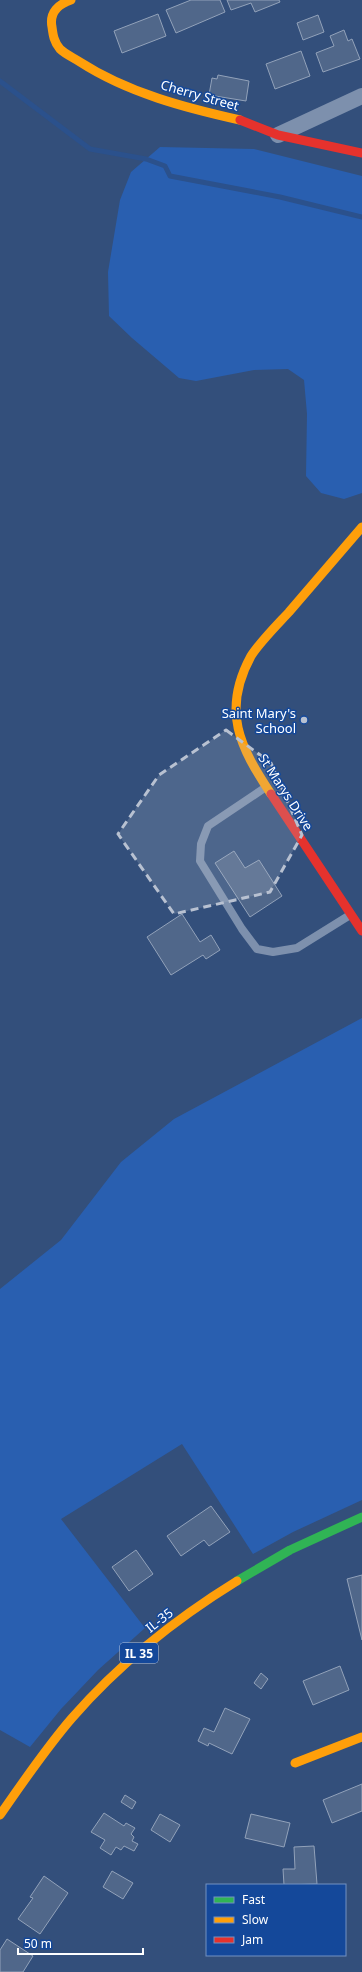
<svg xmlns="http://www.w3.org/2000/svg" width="362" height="1972" viewBox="0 0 362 1972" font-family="'Noto Sans',sans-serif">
	<rect width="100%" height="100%" fill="#334f7b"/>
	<!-- green -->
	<g fill="#295fb0">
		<polygon points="160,147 254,149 362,176 362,493 344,499 321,493 306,476 307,414 304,380 288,369 254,370 196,381 179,378 132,338 109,316 108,272 120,200 131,172"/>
		<polygon points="362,1018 362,1500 293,1532 253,1554 182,1444 61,1519 145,1628 98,1670 61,1709 30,1747 0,1730 0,1289 61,1240 121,1162 174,1119"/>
	</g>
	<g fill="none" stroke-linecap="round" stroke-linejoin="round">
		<!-- stream -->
		<polyline stroke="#2b518c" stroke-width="5" points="0,81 90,149 146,159 165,166 170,176 280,197 362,217"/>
	</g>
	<!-- building -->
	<g fill="#50678a" stroke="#92a2ba">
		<polygon points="191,0 220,0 225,12 176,33 166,10"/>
		<polygon points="227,0 279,0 280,2 255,12 251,3 231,10"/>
		<polygon points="158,14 166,36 122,53 114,31"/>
		<polygon points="318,15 324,32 303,40 297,23"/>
		<polygon points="344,30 348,41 352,39 360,59 323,72 316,53 334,46 330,36"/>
		<polygon points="301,51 310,76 275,89 266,64"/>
		<polygon points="218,75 249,81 246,101 209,95 212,78 217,79"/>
		<polygon points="234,851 245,868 259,860 282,896 250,917 215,863"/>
		<polygon points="182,914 200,942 211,935 220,950 206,959 203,955 171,975 147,937"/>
		<polygon points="211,1506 230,1532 209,1546 204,1540 181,1556 167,1536"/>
		<polygon points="136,1550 153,1574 129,1591 112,1567"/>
		<polygon points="362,1575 362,1640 347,1579"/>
		<polygon points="340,1666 349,1690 313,1705 303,1681"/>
		<polygon points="261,1673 268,1679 261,1689 254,1683"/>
		<polygon points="225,1708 250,1719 232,1754 209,1743 208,1746 198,1741 204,1728 214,1732"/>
		<polygon points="362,1784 362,1811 332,1823 323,1800"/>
		<polygon points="125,1795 136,1802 132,1809 121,1802"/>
		<polygon points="104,1813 124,1826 126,1823 135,1828 131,1834 134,1837 132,1841 138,1844 134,1851 124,1846 121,1850 116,1847 111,1855 100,1848 105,1840 91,1832"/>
		<polygon points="160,1814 180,1825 170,1842 151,1830"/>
		<polygon points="251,1814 290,1823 284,1847 245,1838"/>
		<polygon points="314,1846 317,1884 284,1885 283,1869 295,1869 294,1847"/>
		<polygon points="112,1871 133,1883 123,1899 103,1887"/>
		<polygon points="44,1876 68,1893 40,1934 18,1919 33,1898 30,1897"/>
		<polygon points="7,1939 33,1956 23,1972 0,1972 0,1950"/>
	</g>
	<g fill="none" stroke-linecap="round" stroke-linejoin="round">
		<!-- lane -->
		<polyline stroke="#7d90ad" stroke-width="8" points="266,787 208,826 201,844 200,861 242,929 257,949 273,952 297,948 350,915"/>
		<!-- street -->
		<polyline stroke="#7d90ad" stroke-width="16" points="278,135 362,96"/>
		<!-- fast -->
		<polyline stroke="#30b455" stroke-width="9" points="237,1581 290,1550 362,1517"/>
		<!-- slow -->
		<g stroke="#ff9f0a" stroke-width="9">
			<path d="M 71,0 C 59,4 49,12 52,27 C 53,35 54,42 60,49 C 65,54 74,58 80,62 C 128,93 186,108 240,120"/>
			<path d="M 271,794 C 240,747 221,711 251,656 C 260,642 277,625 289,612 C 313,584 338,555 362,527"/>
			<polyline points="295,1763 362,1737"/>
			<path d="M 0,1815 C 23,1782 46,1748 72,1718 C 119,1664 177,1618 237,1581"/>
		</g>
		<!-- jam -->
		<g stroke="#e5322d" stroke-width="9">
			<polyline points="240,120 278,135 362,153"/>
			<polyline points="271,794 362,931"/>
		</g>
	</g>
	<!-- marked area -->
	<path fill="#b8c1d1" fill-opacity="0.2" stroke="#b8c1d1" stroke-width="3" stroke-dasharray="8 5" stroke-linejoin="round" d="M 226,730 L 271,763 L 302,835 L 270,892 L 174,914 L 118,834 L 159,775 Z"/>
	<!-- markers -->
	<circle fill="#b8c1d1" stroke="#14489a" stroke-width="1.5" cx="304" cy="720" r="4"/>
	<g text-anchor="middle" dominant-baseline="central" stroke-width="3" stroke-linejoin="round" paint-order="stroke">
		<!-- shield labels -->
		<rect fill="#14489a" stroke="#b8c8e1" stroke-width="1" x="120" y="1643" width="38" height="20" rx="3"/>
		<g font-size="12" font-weight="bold" fill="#fff">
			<text x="139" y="1653">IL 35</text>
		</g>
		<!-- street labels -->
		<g font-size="13" fill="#fff" stroke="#14489a">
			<text transform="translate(200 95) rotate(16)">Cherry Street</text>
			<text transform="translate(286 792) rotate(57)">St Marys Drive</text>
			<text transform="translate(159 1620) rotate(-38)">IL-35</text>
		</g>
		<!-- poi labels -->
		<g font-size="13" fill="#fff" stroke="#14489a" text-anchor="end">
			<text x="296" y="713">Saint Mary's<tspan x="296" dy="15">School</tspan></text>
		</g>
	</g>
	<!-- legend -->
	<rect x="206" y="1884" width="140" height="72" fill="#14489a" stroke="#7291c2"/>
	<rect x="214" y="1897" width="20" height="6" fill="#30b455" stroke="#7291c2"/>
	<text x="242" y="1904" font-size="12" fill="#ffffff">Fast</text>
	<rect x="214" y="1917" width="20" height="6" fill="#ff9f0a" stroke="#7291c2"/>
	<text x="242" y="1924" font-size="12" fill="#ffffff">Slow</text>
	<rect x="214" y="1937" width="20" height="6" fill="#e5322d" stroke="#7291c2"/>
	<text x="242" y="1944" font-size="12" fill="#ffffff">Jam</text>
	<!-- scale -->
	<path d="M18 1948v6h125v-6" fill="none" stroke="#ffffff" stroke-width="2"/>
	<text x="24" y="1948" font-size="12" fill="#ffffff" stroke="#14489a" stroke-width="3" paint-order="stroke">50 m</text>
</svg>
